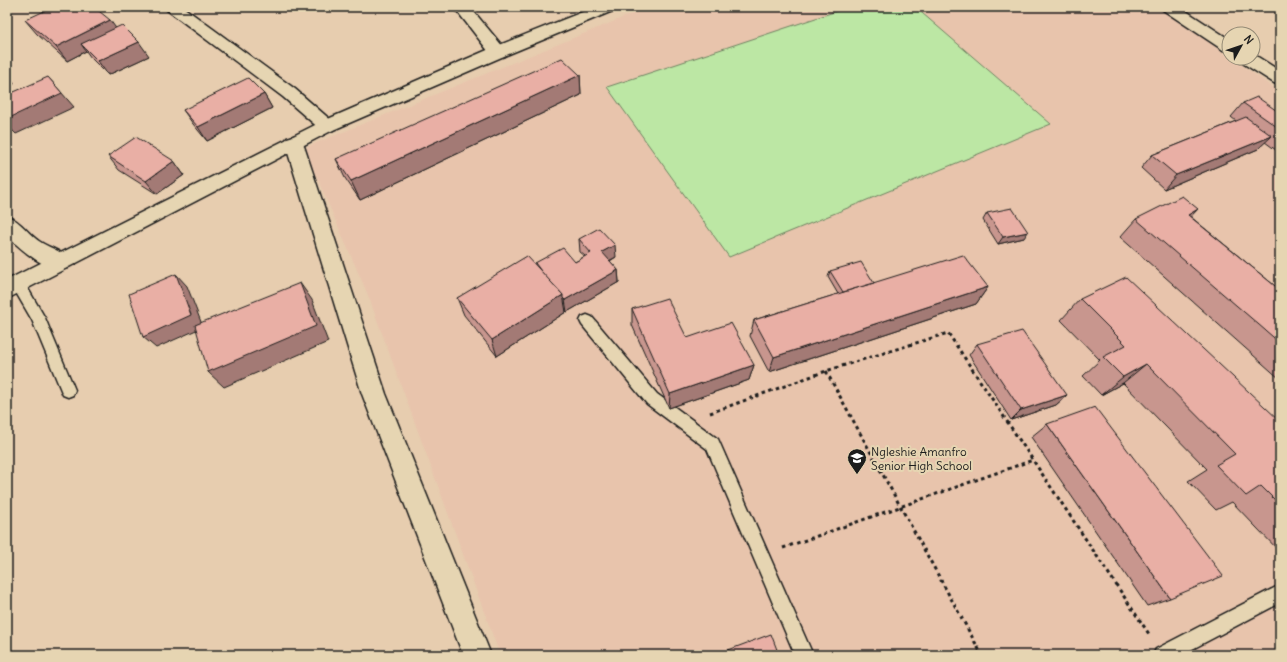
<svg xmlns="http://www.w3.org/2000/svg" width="1287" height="662" viewBox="0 0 1287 662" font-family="Delius,sans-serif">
	<rect width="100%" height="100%" fill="#e7cdaf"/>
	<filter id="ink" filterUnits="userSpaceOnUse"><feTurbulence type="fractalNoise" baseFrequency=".025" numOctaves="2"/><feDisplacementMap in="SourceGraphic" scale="8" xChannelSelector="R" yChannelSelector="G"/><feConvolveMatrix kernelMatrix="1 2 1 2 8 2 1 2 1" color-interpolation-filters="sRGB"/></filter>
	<g filter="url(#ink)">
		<!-- built -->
		<polygon fill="#e8c4ac" points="649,7 1158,7 1229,56 1229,58 1232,58 1280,92 1280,655 500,655 368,295 304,148"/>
		<!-- green -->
		<polygon fill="#bce7a4" stroke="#6c8260" points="849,7 915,7 1051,124 729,257 607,87"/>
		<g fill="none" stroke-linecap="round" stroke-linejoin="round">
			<defs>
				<g id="lane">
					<polygon points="18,279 23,280 45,318 75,390 73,395 68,397 63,395 32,320 11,284 13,280"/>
					<polygon points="587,315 592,317 657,394 718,439 813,655 795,655 707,449 647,404 582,325 580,321 582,317"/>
					<polygon points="1280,585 1280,603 1181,655 1153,655 1156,649"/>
				</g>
				<g id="street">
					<polygon points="165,7 183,7 295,89 333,122 336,126 333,130 327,132 321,130 283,97 167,10"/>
					<polygon points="454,7 470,7 504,48 506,52 504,56 498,57 492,56"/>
					<polygon points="1161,7 1180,7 1229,39 1229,51 1223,50 1163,10"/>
					<polygon points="1253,54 1280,71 1280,85 1274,83 1241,62 1239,58 1253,58"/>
					<polygon points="294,136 301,138 303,143 386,394 491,655 463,655 362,394 285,143 287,138"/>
					<path d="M 7,216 C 22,221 29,236 42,243 C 52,249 65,252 70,262 L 67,268 C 48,274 21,249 7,236 Z"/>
				</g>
				<polygon id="secondary" points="595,7 617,7 615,10 504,56 333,130 7,299 7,280 321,122 492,48"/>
			</defs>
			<!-- lane casing -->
			<use href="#lane" stroke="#1c1c1c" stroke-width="3"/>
			<!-- street casing -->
			<use href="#street" stroke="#1c1c1c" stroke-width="3"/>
			<!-- secondary casing -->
			<use href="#secondary" stroke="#1c1c1c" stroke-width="3"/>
			<!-- path -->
			<g stroke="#1c1c1c" stroke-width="3" stroke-dasharray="3.5 3.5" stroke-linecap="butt">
				<polyline points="826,371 982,655"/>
				<polyline points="710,413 826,371 948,333 1149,634"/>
				<polyline points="783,548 1033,460"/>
			</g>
			<!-- lane -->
			<use href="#lane" fill="#e6d5b2" fill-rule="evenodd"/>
			<!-- street -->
			<use href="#street" fill="#e6d5b2" fill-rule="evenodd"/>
			<!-- secondary -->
			<use href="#secondary" fill="#e6d5b2" fill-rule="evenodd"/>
		</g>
		<!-- wall -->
		<g fill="#c8968e" stroke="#1c1c1c">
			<polygon points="25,20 116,28 149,56 108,75 91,58 86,51 67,61 37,34"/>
			<polygon points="580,75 581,95 360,200 345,178 336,159"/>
			<polygon points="264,94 272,108 207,141 193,124 183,110"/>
			<polygon points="1243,103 1279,112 1280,111 1280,153 1265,142 1258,149 1164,189 1141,168 1152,155 1236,121 1231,117"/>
			<polygon points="108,156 174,161 184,175 157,194 119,170"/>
			<polygon points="987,213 1024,238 998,244 983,220"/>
			<polygon points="1191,217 1280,290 1280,379 1120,237 1136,219"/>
			<polygon points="579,239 616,257 610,261 618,270 619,282 567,312 565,310 566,312 497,356 464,315 457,298 535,265 535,263 575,262 585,256 580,252"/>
			<polygon points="830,271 874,283 988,287 976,304 769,372 750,336 754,320 838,294 828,277"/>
			<polygon points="1080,299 1280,421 1280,552 1232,502 1216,510 1188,481 1207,469 1123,383 1101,395 1083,376 1100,360 1061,320"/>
			<polygon points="632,309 687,338 754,365 749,380 669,408 632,325"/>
			<polygon points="977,344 1067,395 1056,405 1011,420 969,355"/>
			<polygon points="1047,424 1170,598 1147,606 1031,437"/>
		</g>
		<!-- shaded-wall -->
		<g fill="#a37a74" stroke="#1c1c1c">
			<polygon points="110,20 120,34 81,44 86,51 67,61 56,47"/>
			<polygon points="139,42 149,56 108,75 98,61"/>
			<polygon points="7,72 14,84 7,87"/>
			<polygon points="580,75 581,95 360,200 351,181"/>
			<polygon points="48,77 74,107 16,134 7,125 7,119"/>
			<polygon points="264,94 272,108 207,141 198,127"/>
			<polygon points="1272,136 1258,149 1164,189 1176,175"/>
			<polygon points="174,161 184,175 157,194 146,181"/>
			<polygon points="1198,209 1180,228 1188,215"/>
			<polygon points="1028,232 1024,238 998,244 1003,237"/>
			<polygon points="615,245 616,257 603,264 602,252"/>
			<polygon points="618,270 619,282 567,312 565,300"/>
			<polygon points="176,274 187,286 203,327 156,348 143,337"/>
			<polygon points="300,283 312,300 328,342 224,387 208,372"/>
			<polygon points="988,287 976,304 769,372 774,357"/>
			<polygon points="563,295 566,312 497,356 492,340"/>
			<polygon points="1146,364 1123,383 1101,395 1123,377"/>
			<polygon points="754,365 749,380 669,408 670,394"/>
			<polygon points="1067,395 1056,405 1011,420 1021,410"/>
		</g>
		<!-- building -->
		<g fill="#e9afa5" stroke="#1c1c1c">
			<polygon points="53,7 94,7 110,20 56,47 25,20"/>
			<polygon points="122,25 139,42 98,61 81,44"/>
			<polygon points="562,58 580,75 351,181 336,159"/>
			<polygon points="48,77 62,93 7,119 7,95"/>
			<polygon points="248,78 264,94 198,127 183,110"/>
			<polygon points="1257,97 1280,113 1280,129 1243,103"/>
			<polygon points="1246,117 1272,136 1176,175 1152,155"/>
			<polygon points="136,137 174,161 146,181 108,156"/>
			<polygon points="1182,196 1198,209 1188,215 1280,290 1280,343 1136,219"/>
			<polygon points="1012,208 1028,232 1003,237 987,213"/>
			<polygon points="599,228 615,245 602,252 618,270 565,300 563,298 563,295 544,275 535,263 563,248 575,262 591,253 579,239"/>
			<polygon points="963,255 988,287 774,357 754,320"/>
			<polygon points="527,256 563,295 492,340 457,298"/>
			<polygon points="861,262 874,283 843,292 830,271"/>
			<polygon points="176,274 191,315 143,337 129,294"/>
			<polygon points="1126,277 1280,421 1280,505 1261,486 1246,496 1216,465 1235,454 1146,364 1123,377 1103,357 1126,345 1080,299"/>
			<polygon points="300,283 316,326 208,372 195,325"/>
			<polygon points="667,298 687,338 731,323 754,365 670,394 632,309"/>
			<polygon points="1022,331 1067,395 1021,410 977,344"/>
			<polygon points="1095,407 1223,576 1170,598 1047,424"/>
			<polygon points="771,634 779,655 724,655 723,652"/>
		</g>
	</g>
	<!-- icons -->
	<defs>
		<symbol id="school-pin" viewBox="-11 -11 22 30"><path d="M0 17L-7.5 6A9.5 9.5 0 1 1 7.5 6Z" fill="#1c1c1c" stroke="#e6d5b2"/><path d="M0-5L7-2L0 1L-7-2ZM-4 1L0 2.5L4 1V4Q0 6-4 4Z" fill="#fff"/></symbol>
	</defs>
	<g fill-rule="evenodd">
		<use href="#school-pin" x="846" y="447" width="22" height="30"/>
	</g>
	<g text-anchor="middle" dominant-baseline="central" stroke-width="4" stroke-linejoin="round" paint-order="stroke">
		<!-- poi labels -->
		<g font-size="12" fill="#1c1c1c" stroke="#e6d5b2" text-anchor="start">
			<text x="871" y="451">Ngleshie Amanfro<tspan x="871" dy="14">Senior High School</tspan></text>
		</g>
	</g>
	<!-- margin -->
	<rect width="1287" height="662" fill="none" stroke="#e6d5b2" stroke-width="24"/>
	<rect x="12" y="12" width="1263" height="638" fill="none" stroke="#1c1c1c" stroke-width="1.5" filter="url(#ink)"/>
	<!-- north arrow -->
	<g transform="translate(1241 46) rotate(50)"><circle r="19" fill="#e6d5b2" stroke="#958b76"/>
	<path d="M0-3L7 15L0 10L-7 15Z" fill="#1c1c1c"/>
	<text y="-6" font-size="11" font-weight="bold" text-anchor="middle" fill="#1c1c1c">N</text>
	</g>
</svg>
